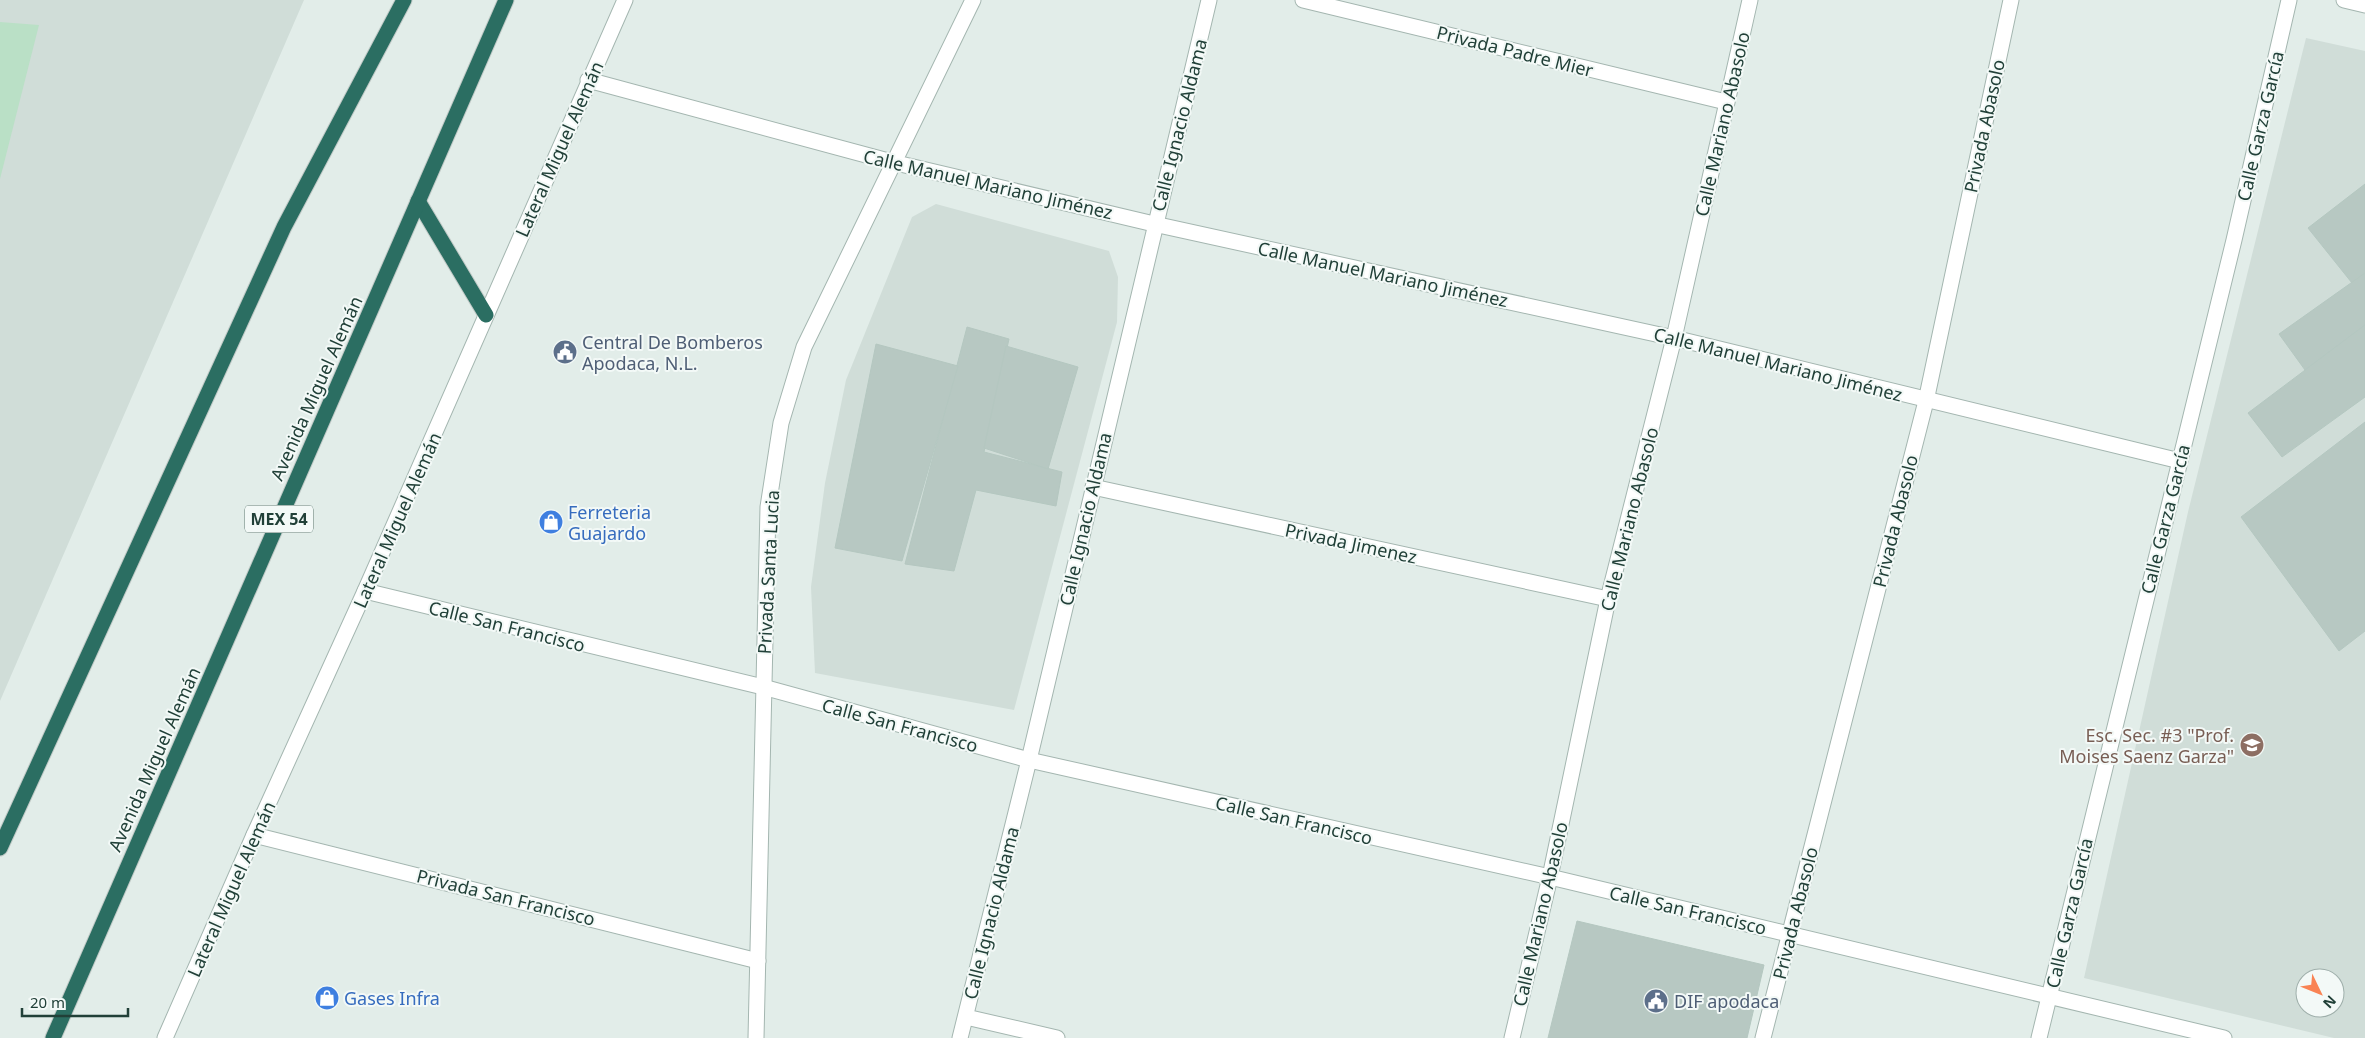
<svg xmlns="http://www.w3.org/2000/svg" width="2365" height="1038" viewBox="0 0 2365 1038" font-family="'Noto Sans',sans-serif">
	<rect width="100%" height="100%" fill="#e2ede9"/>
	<!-- built -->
	<g fill="#d0ddd8" fill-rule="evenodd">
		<polygon points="0,0 304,0 0,701"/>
		<path d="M 2306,38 L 2365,51 L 2365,1038 L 2334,1038 L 2084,978 L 2188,512 ZM 2305,978 L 2335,978 L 2335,1008 L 2305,1008 Z"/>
		<polygon points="936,204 1109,251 1118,277 1117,322 1014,710 815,673 811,587 825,483 846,380 912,217"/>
	</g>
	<!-- green -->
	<polygon fill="#bae0c6" points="0,22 39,25 0,179"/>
	<!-- building -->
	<g fill="#b7c8c2" stroke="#b4c7c0">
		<polygon points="2365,184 2365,273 2352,283 2308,228"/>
		<polygon points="2365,273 2365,325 2305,370 2279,334"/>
		<polygon points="2365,325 2365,397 2282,457 2248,413"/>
		<polygon points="967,327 1009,339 984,452 1062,472 1056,506 976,490 954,571 905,564"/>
		<polygon points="876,344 958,366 902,561 835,548"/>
		<polygon points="1006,346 1078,367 1048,469 984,448"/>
		<polygon points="2365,422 2365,631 2339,651 2241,517"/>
		<polygon points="1577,921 1764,965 1747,1038 1548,1038"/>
	</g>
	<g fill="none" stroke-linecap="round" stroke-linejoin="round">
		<defs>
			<g id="minor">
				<polyline points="1303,0 1726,102"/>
				<polyline points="2344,0 2365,5"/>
				<polyline points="588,80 892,162 1154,224 1674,338 2180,461"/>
				<polyline points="1093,487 1608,599"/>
				<polyline points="365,591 763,687 1029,760 1550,877 2224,1038"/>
				<polyline points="254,835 758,961"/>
				<polyline points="966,1017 1057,1038"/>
				<polyline points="165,1038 254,835 365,591 625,0"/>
				<polyline points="756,1038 768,507 781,423 804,347 973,0"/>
				<polyline points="960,1038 1029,760 1209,0"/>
				<polyline points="1512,1038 1550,877 1608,599 1674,338 1750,0"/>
				<polyline points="1763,1038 1926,401 2011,0"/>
				<polyline points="2039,1038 2234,240 2289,0"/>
			</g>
			<g id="highway">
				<polyline points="418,201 486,315"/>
				<polyline points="0,848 284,227 404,0"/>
				<polyline points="53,1038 506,0"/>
			</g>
		</defs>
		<!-- minor casing -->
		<use href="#minor" stroke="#a4b6b0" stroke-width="17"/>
		<!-- highway casing -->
		<use href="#highway" stroke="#c1cac7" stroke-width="17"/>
		<!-- minor -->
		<use href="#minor" stroke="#fff" stroke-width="15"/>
		<!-- highway -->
		<use href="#highway" stroke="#2b6e62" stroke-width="15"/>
	</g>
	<!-- icons -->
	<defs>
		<symbol id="civic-disc" viewBox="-11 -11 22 22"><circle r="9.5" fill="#5c6f8a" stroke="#f3f9f7"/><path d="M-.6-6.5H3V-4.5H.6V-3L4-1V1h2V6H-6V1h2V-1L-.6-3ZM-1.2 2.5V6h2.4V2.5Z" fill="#fff"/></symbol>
		<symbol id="shop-disc" viewBox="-11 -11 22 22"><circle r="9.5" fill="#3f7fe0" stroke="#f3f9f7"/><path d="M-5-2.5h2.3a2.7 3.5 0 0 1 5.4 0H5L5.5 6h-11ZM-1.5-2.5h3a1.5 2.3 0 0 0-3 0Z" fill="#fff"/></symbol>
		<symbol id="school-disc" viewBox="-11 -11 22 22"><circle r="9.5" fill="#8d6e63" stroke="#f3f9f7"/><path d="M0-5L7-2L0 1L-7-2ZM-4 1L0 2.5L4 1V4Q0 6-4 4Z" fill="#fff"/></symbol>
	</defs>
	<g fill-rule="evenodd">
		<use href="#civic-disc" x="551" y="338" width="28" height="28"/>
		<use href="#shop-disc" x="537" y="508" width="28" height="28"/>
		<use href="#school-disc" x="2238" y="731" width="28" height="28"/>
		<use href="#shop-disc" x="313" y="984" width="28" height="28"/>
		<use href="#civic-disc" x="1642" y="987" width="28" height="28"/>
	</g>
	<g text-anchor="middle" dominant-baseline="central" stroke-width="4" stroke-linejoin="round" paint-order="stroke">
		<!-- shield labels -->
		<rect fill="#f3f9f7" stroke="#607871" stroke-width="1" x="245" y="505.5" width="68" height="27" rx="4"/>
		<g font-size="16" font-weight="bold" fill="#214038">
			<text x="279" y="519">MEX 54</text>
		</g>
		<!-- street labels -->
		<g font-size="18" fill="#214038" stroke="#f3f9f7">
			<text transform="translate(1515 51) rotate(14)">Privada Padre Mier</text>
			<text transform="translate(1722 124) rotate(-77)">Calle Mariano Abasolo</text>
			<text transform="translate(1179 125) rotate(-76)">Calle Ignacio Aldama</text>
			<text transform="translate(1984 126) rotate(-78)">Privada Abasolo</text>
			<text transform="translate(2260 126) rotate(-77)">Calle Garza García</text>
			<text transform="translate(559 149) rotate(-66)">Lateral Miguel Alemán</text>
			<text transform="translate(988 184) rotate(13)">Calle Manuel Mariano Jiménez</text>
			<text transform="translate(1383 274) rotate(12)">Calle Manuel Mariano Jiménez</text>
			<text transform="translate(1778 364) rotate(14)">Calle Manuel Mariano Jiménez</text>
			<text transform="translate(316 388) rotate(-66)">Avenida Miguel Alemán</text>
			<text transform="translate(1085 519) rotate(-77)">Calle Ignacio Aldama</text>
			<text transform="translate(1629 519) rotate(-76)">Calle Mariano Abasolo</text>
			<text transform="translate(2165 519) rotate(-76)">Calle Garza García</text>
			<text transform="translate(397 520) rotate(-66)">Lateral Miguel Alemán</text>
			<text transform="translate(1895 521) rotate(-76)">Privada Abasolo</text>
			<text transform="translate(1351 543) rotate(12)">Privada Jimenez</text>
			<text transform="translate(768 572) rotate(-87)">Privada Santa Lucia</text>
			<text transform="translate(507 626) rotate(14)">Calle San Francisco</text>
			<text transform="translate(900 725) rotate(15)">Calle San Francisco</text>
			<text transform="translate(154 759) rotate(-66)">Avenida Miguel Alemán</text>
			<text transform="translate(1294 820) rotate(13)">Calle San Francisco</text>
			<text transform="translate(231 889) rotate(-66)">Lateral Miguel Alemán</text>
			<text transform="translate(506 897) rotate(14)">Privada San Francisco</text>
			<text transform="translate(1688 910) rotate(13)">Calle San Francisco</text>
			<text transform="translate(991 913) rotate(-76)">Calle Ignacio Aldama</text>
			<text transform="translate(1795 913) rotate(-76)">Privada Abasolo</text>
			<text transform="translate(2069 913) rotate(-77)">Calle Garza García</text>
			<text transform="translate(1540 914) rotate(-77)">Calle Mariano Abasolo</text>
		</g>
		<!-- service labels -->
		<g font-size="18" fill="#4e5e75" stroke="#f3f9f7" text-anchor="start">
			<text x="582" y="342">Central De Bomberos<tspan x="582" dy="21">Apodaca, N.L.</tspan></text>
			<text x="1674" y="1001">DIF apodaca</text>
		</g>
		<!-- shop labels -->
		<g font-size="18" fill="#366cbe" stroke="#f3f9f7" text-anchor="start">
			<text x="568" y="512">Ferreteria<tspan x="568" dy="21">Guajardo</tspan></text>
			<text x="344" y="998">Gases Infra</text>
		</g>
		<!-- education labels -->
		<g font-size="18" fill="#785e54" stroke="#f3f9f7" text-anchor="end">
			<text x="2234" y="735">Esc. Sec. #3 "Prof.<tspan x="2234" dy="21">Moises Saenz Garza"</tspan></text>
		</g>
	</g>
	<!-- north arrow -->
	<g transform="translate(2320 993) rotate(133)"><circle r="24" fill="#f3f9f7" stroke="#9fafab"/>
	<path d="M0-4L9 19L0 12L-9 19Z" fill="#f98354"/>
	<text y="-8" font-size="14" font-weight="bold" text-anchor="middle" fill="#214038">N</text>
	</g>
	<!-- scale -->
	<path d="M22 1008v8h106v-8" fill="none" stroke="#214038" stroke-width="2.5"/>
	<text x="30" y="1008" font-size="15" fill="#214038" stroke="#f3f9f7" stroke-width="4" paint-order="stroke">20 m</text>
</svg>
